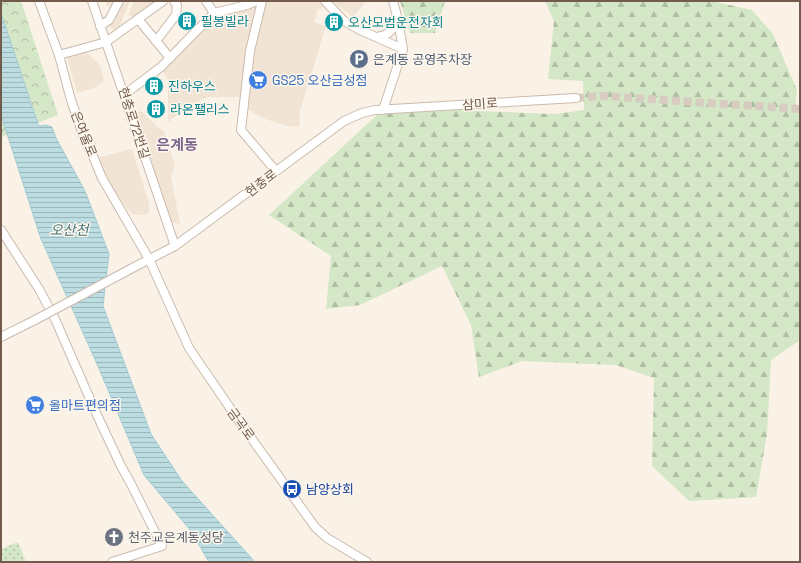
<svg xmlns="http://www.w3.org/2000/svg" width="801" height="563" viewBox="0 0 801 563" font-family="'Space Grotesk','Noto Sans KR',sans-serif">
	<defs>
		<pattern id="grass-dots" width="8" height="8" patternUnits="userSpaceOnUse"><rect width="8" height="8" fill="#d4e7c6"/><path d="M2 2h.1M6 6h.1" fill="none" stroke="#b0bea3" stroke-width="1.8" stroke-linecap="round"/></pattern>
		<pattern id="forest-firs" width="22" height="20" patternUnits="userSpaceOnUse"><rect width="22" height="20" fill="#d4e7c6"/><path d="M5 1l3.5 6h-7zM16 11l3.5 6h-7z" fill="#b0bea3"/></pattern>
		<pattern id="park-crowns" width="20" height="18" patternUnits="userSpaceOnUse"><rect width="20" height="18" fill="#d4e7c6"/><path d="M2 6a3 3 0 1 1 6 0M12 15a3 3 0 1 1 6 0" fill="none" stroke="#b0bea3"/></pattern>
		<pattern id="water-rules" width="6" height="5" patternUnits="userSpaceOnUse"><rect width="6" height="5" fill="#bcdde2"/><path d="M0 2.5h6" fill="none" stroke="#9db6b9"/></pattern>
	</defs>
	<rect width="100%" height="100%" fill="#faf2e6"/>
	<!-- residential -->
	<g fill="#f1e4d5">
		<polygon points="107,1 130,1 118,31 108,26 115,9 106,5"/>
		<polygon points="134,1 159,1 137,18 128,15"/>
		<polygon points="266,1 322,1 323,3 321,9 318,9 314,22 326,26 300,111 299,127 287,126 262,118 246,108 251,52"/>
		<polygon points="332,1 366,1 353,17"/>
		<polygon points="257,6 246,53 242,97 207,97 192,104 168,122 168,80 162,70 214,21 223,16"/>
		<polygon points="86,52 100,65 104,81 94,88 77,93 67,58 69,55"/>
		<polygon points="140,111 143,112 156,126 164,131 175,165 171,177 180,224 175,223 170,223 134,114"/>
		<polygon points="132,149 149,203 149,213 144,215 132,214 125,206 111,186 99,162 100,157"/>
	</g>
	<!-- grass -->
	<polygon fill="url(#grass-dots)" points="18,542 26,562 1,562 1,549"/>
	<!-- forest -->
	<g fill="url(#forest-firs)">
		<polygon points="400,1 445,1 435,33 410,33"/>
		<polygon points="545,1 711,1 752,10 773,34 797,90 795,110 800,111 800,340 771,360 767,434 756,497 689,501 652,466 654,378 616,365 522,361 479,377 471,325 442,266 360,305 326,309 331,256 269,215 378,114 452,110 555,114 584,110 583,81 548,79 554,21"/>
	</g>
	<!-- park -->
	<polygon fill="url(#park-crowns)" points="1,1 21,1 58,115 1,137"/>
	<!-- water -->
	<polygon fill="url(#water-rules)" stroke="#a3ccd3" points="1,13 38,124 40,126 46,125 52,127 56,138 85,191 109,254 103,306 151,434 182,481 255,562 209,562 191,531 144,475 97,364 41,239 1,115"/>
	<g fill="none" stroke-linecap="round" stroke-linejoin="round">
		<!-- minor-tunnel -->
		<polyline stroke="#d8ccc0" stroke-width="8" stroke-dasharray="8 4" stroke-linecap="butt" points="576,98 603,96 800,109"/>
		<defs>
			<g id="minor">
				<polyline points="39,1 59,55 71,100 86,143 93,156 102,178 149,259 189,348 239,421 315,527 327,538 367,562"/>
				<polyline points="92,1 175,246"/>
				<polyline points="206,1 214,13"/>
				<polyline points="262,1 250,51 241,130 276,171"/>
				<polyline points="325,1 344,21 360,30 403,49"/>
				<polyline points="138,19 170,58"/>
				<polyline points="100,26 109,20 119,1"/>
				<path d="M 377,37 C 390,35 392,30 398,20"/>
				<polyline points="156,41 176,15 177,5 174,1"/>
				<polyline points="59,55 106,42 163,1"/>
				<polyline points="125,94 161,67 214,13 247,5 256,1"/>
				<polyline points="383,110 403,49 398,20 393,1"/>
				<polyline points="1,230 39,289 55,319 97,415 121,466 131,484 162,546 112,562"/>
				<polyline points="140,264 175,246 344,121 362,113 375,110 576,98"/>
				<polyline points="1,337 35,320"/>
			</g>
		</defs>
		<!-- minor casing -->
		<use href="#minor" stroke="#cbbaad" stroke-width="10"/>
		<!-- minor -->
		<use href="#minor" stroke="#fff" stroke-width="8"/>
		<defs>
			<polyline id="minor-bridge" points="35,320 140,264"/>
		</defs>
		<!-- minor-bridge casing -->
		<use href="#minor-bridge" stroke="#cbbaad" stroke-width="10" stroke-linecap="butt"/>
		<!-- minor-bridge -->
		<use href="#minor-bridge" stroke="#fff" stroke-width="8"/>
	</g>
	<!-- icons -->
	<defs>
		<symbol id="building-disc" viewBox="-11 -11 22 22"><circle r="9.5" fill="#0f9aa8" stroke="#fdf6ec"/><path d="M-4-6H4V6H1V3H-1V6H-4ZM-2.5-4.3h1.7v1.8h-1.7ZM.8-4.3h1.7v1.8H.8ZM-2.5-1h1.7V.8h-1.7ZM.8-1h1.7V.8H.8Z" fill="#fff"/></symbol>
		<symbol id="parking-disc" viewBox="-11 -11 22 22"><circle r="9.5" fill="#5c6f8a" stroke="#fdf6ec"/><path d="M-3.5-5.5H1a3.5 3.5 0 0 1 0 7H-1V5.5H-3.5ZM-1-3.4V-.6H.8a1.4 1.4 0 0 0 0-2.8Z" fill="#fff"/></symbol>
		<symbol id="supermarket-disc" viewBox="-11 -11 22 22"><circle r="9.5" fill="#3f7fe0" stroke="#fdf6ec"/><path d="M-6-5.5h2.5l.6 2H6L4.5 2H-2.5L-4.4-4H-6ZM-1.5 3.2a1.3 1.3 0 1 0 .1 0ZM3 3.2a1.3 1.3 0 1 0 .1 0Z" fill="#fff"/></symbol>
		<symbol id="bus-disc" viewBox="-11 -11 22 22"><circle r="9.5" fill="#1a4fb4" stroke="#fdf6ec"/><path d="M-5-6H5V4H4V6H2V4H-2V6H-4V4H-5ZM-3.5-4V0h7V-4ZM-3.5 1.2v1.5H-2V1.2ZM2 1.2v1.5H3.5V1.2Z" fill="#fff"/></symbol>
		<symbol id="church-disc" viewBox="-11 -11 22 22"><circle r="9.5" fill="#6b7280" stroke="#fdf6ec"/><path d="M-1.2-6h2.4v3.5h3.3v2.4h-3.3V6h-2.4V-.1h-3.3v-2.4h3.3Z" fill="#fff"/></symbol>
	</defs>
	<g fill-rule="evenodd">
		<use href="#building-disc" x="176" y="10" width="22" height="22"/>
		<use href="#building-disc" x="323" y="11" width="22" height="22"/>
		<use href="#parking-disc" x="348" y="48" width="22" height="22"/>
		<use href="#supermarket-disc" x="247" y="69" width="22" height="22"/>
		<use href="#building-disc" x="143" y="75" width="22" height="22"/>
		<use href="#building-disc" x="145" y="98" width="22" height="22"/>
		<use href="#supermarket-disc" x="24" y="394" width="22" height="22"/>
		<use href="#bus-disc" x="281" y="478" width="22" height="22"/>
		<use href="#church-disc" x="103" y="526" width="22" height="22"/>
	</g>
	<g text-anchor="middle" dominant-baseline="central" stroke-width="3" stroke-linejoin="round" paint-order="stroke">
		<!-- culture labels -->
		<g font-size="13" fill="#0d838f" stroke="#fdf6ec" text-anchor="start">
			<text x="201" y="21">필봉빌라</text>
			<text x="348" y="22">오산모범운전자회</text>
			<text x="168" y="86">진하우스</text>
			<text x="170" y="109">라온팰리스</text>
		</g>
		<!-- service labels -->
		<g font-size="13" fill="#4e5e75" stroke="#fdf6ec" text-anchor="start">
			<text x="373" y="59">은계동 공영주차장</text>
		</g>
		<!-- shop labels -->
		<g font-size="13" fill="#366cbe" stroke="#fdf6ec" text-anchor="start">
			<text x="272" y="80">GS25 오산금성점</text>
			<text x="49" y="405">올마트편의점</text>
		</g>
		<!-- street labels -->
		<g font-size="13" fill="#725a4d" stroke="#fdf6ec">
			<text transform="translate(480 104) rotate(-4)">삼미로</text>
			<text transform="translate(134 123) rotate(72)">현충로72번길</text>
			<text transform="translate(84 134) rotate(68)">은여울로</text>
			<text transform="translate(261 183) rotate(-37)">현충로</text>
			<text transform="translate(241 424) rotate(54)">금곡로</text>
		</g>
		<!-- transit labels -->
		<g font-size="13" fill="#164399" stroke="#fdf6ec" text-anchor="start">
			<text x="306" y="489">남양상회</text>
		</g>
		<!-- worship labels -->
		<g font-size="13" fill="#5b616d" stroke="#fdf6ec" text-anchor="start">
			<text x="128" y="537">천주교은계동성당</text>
		</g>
		<!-- water labels -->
		<g font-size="14" font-style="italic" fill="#46747c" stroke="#fdf6ec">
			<text x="69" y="230">오산천</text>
		</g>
		<!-- quarter labels -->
		<g font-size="15" font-weight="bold" fill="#7f658e" stroke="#fdf6ec">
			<text x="177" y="144">은계동</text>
		</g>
	</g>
	<!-- border -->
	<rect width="801" height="563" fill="none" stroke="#725a4d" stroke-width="4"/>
</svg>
